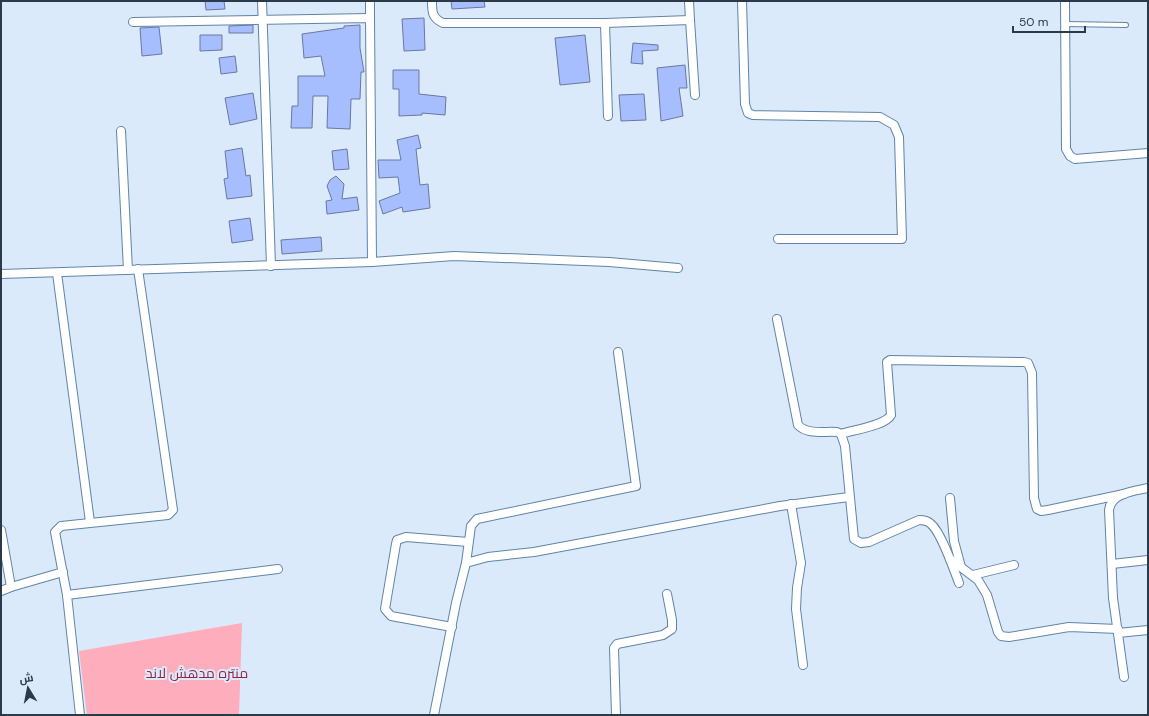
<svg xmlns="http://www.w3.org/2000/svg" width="1149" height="716" viewBox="0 0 1149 716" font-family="'DM Sans',Cairo,sans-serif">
	<rect width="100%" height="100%" fill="#dbeafa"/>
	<!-- green -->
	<polygon fill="#fdadbb" points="242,623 239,715 87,715 79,651"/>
	<!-- building -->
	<g fill="#a6befd" stroke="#6878a2">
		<polygon points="205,1 224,1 225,9 206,10"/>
		<polygon points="451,1 484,1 485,7 452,9"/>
		<polygon points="424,18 425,50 404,51 402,19"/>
		<polygon points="253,25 253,33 229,33 229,26"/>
		<polygon points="360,25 360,48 364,72 361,72 360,99 351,99 350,129 327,128 328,96 313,96 312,128 291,128 292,106 298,106 298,76 325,76 321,56 304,58 302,34 344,28 344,26"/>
		<polygon points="159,27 162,54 142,56 140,28"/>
		<polygon points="200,35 222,35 222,50 200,51"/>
		<polygon points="585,35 590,82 560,85 555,38"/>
		<polygon points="633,43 658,45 658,50 642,51 643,64 631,63"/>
		<polygon points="235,56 237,72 221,74 219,58"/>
		<polygon points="685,65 687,88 679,88 683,116 661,121 657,68"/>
		<polygon points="393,70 419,70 419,94 446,97 445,115 422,113 422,115 399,116 399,89 393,89"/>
		<polygon points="253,93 257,119 230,125 225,98"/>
		<polygon points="644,94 646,120 621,121 619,95"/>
		<polygon points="418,135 421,148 416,149 420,185 428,184 430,208 403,212 402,207 383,214 379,201 400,193 398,177 379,178 378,160 401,160 397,140"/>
		<polygon points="242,148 246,176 250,175 252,196 227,199 224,179 228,178 225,151"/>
		<polygon points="347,149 349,169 334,170 332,151"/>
		<polygon points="336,176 344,184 342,199 357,197 359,210 327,214 326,201 332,200 327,186 330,180"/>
		<polygon points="250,218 253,240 232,243 229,221"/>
		<polygon points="321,237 322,251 282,254 281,240"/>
	</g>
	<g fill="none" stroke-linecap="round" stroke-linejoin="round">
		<defs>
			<polyline id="lane" points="1065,24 1126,25"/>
			<g id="street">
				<polyline points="262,1 271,266"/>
				<path d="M 432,1 C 432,12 432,18 443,23 L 605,23 L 690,20 L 695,95"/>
				<polyline points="689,1 690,20"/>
				<polyline points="742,1 745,104 748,113 753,115 880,117 894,125 899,137 902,239 778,239"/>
				<polyline points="1065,1 1066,149 1070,156 1075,159 1148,153"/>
				<polyline points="370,18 370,1"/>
				<polyline points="133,22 370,18 372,262"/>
				<polyline points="605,23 608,116"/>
				<polyline points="121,131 128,270"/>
				<polyline points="57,273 90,522"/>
				<polyline points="1,274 372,262 454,256 609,262 678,268"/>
				<path d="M 777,319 L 798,425 C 807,435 825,431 837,432 L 841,434 C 853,430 885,426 891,415 L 887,362 L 890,360 L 1024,362 L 1028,363 L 1032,373 L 1034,498 L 1037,509 L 1041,511 L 1048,510 L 1124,494"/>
				<path d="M 841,434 L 845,446 L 854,539 L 861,543 L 869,542 L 919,520 C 924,520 928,521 931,524 C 941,532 954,570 959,583"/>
				<polyline points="950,498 954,541 961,567"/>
				<polyline points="791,504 801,563 797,588 796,609 803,665"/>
				<polyline points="1,530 11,587 1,591"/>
				<polyline points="950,559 978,580 987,595 998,632 1001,636 1009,637 1069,627 1118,629"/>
				<polyline points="466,563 471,526 477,519 636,486 618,352"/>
				<polyline points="1112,564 1148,560"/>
				<polyline points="973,575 1014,565"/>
				<polyline points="11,587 63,572"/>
				<polyline points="67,595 55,532 61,526 168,515 173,510 138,269"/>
				<polyline points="452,627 391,616 385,609 396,544 397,540 406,537 468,542"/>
				<polyline points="1118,633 1148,630"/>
				<path d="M 1124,677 L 1113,598 L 1109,510 C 1111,493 1134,491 1148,488"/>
				<polyline points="80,715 67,595 278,569"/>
				<polyline points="434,715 456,603 466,563 488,557 534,552 780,506 849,497"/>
				<polyline points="616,715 614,648 617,644 663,635 672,629 672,620 667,594"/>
			</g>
		</defs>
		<!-- lane casing -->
		<use href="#lane" stroke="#6084a7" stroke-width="6"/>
		<!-- street casing -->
		<use href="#street" stroke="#6084a7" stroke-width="10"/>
		<!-- lane -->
		<use href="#lane" stroke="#fff" stroke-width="4"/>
		<!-- street -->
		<use href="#street" stroke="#fff" stroke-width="8"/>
	</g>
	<g text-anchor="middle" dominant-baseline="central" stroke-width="4" stroke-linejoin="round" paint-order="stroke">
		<!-- park labels -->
		<g font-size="14" fill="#932344" stroke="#dbeafa">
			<text x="197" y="673">منتره مدهش لاند</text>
		</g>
	</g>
	<!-- border -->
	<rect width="1149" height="716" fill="none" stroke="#2a3a49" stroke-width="4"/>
	<!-- north arrow -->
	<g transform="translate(28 688) rotate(350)" stroke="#dbeafa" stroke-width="3" paint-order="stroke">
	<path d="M0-3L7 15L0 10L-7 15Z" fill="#2a3a49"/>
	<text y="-6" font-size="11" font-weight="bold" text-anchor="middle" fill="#2a3a49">ش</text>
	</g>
	<!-- scale -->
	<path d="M1013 26v6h72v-6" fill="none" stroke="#2a3a49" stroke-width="2"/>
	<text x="1019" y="26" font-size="12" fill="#2a3a49" stroke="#dbeafa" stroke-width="3" paint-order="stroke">50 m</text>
</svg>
